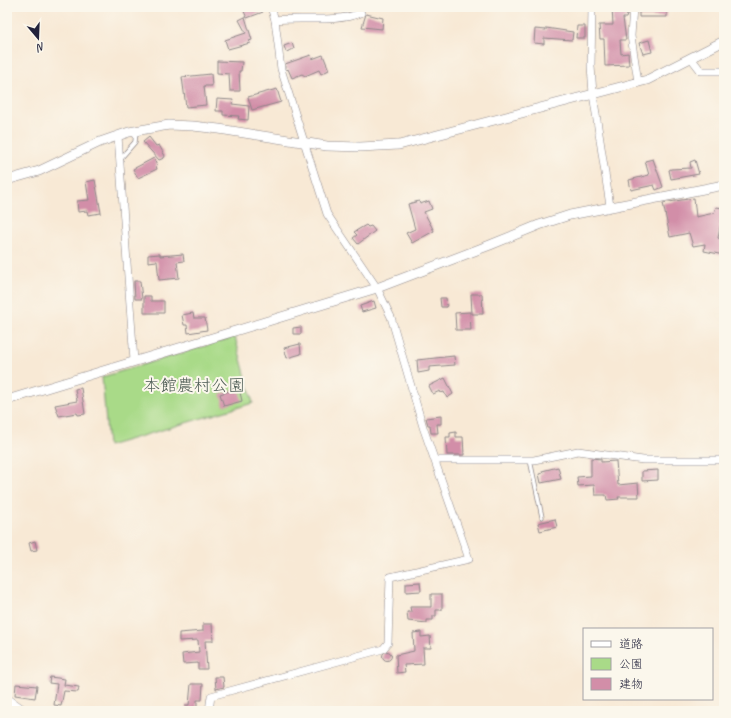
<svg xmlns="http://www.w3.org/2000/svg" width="731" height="718" viewBox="0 0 731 718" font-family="Caveat,'Klee One',sans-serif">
	<rect width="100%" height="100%" fill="#fbf7ec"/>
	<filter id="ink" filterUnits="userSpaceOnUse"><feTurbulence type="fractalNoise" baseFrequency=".025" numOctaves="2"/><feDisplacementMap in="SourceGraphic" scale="8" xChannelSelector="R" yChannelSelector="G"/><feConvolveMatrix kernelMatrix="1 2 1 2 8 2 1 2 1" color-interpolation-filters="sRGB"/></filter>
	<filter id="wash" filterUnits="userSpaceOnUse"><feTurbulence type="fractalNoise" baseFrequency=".012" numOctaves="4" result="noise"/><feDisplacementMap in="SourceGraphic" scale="16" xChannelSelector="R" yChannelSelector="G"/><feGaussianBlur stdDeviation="0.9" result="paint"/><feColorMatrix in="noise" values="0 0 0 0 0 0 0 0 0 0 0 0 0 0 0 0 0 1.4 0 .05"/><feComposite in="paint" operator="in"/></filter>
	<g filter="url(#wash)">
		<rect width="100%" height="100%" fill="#f8e9d5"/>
		<!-- green -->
		<polygon fill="#a9da88" stroke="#667e62" points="235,337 253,403 108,446 102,377"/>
		<g id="blocks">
			<!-- building -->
			<g fill="#d28ea8">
				<polygon points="242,7 261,7 263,12 247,18"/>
				<polygon points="612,7 628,7 627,15 626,18 623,18 626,40 620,40 621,54 628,53 629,65 605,66 604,39 600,39 599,25 613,25"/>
				<polygon points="656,7 667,7 667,17 639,17 639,10 656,11"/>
				<polygon points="366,14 383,18 382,29 362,27"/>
				<polygon points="245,17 252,40 249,41 250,43 228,49 225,40 246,33 239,20"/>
				<polygon points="577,26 585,26 585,38 576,38"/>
				<polygon points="546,28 573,32 572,40 544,38 544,44 534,43 535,29 546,30"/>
				<polygon points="649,40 652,52 643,54 639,43"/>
				<polygon points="292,43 294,49 286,52 284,46"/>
				<polygon points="311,55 312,59 323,55 329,70 321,74 319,70 305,76 302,74 292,78 288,69 287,70 285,64"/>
				<polygon points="217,61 242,62 241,71 239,71 240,91 230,91 229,74 217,73"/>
				<polygon points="211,74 212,86 204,86 206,105 186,107 182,77"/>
				<polygon points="277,89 281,102 252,110 248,97"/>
				<polygon points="217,99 233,100 232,104 249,106 248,120 238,119 239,116 223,115 223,111 216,111"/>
				<polygon points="149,137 156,146 159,145 165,156 164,158 159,160 143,142"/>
				<polygon points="154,158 157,165 156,166 157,169 138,178 133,169"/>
				<polygon points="653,159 663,187 656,190 654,185 631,190 629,180 649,175 645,161"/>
				<polygon points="695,160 699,174 671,179 669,170 671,169 691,168 690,162"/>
				<polygon points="95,180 101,213 88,215 87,211 78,212 77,201 89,200 86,182"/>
				<polygon points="694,198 696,217 714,213 716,207 724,208 718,238 724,241 724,255 704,251 705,244 693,246 689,233 670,237 663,203"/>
				<polygon points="419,201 420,204 429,201 432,209 424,212 434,231 412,243 406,233 415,229 408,204"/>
				<polygon points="366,225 368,227 371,226 375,231 358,244 353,238 357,235 354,232"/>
				<polygon points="160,254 160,256 183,254 184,261 177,262 179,278 159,280 157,261 148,262 148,255"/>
				<polygon points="134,281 140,281 142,299 135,299"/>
				<polygon points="471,294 482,294 483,314 472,314"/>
				<polygon points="144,296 151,296 151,301 164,301 164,313 144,313"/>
				<polygon points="440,298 446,298 447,307 441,307"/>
				<polygon points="374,301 376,308 362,312 360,306"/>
				<polygon points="470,312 471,330 456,330 455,313"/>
				<polygon points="193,313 194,318 205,318 207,330 188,333 187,325 184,325 182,315"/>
				<polygon points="301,327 301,334 293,334 293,328"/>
				<polygon points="300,344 301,354 287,358 284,348"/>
				<polygon points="454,356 455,365 429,367 429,371 418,373 417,360"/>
				<polygon points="445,378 453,394 447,398 444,392 441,393 440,391 433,394 429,386"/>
				<polygon points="81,388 85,414 78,415 77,413 59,416 55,405 77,401 75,389"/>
				<polygon points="239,388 242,401 224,406 220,394"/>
				<polygon points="441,416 441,424 437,424 438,433 431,433 430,425 428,425 426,418"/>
				<polygon points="456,432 456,437 463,437 464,455 447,455 446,437 450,437 450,433"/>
				<polygon points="591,458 601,459 601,462 616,461 618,485 638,483 639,497 618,497 619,499 607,500 606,495 595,495 594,485 578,486 577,477 591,476"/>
				<polygon points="558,467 561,479 541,483 539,474 543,473 542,471"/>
				<polygon points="658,470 658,480 642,481 642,471"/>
				<polygon points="555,519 557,527 540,531 538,523"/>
				<polygon points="35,541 37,550 31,551 29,543"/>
				<polygon points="420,582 421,591 406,592 406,583"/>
				<polygon points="431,594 442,594 442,610 436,610 436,616 433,616 433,620 427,620 427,623 408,621 407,612 411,612 410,607 431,607"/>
				<polygon points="203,624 212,624 213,641 205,641 207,669 198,669 198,663 183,664 182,654 199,652 198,640 179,641 179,633 203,631"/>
				<polygon points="421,632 421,637 430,636 431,648 423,648 424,664 404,665 405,672 397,673 396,655 414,651 413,633"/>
				<circle cx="387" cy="656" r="4.5"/>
				<polygon points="50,677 65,679 64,685 79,687 78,692 64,691 61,706 54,705 57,684 49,683"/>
				<polygon points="215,677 223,677 224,687 216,689"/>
				<polygon points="16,684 37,686 35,698 15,695"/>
				<polygon points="191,684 203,684 202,700 197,700 197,711 186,711 186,705 189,705"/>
			</g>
		</g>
	</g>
	<g filter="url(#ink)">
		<use href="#blocks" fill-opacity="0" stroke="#8d8688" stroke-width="1"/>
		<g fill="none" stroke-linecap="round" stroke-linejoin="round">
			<defs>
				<g id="lane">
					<polyline points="120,159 135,142 136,131"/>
					<polyline points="530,460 542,517"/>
				</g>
				<g id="street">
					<polyline points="592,7 591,66 593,94 610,206"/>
					<polyline points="633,7 631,36 638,82"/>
					<path d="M 275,20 C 304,17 334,23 361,13"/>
					<polyline points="691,58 701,71 724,71"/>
					<polyline points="118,136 134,361"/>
					<polyline points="436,460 534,460 578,451 643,460 724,460"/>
					<polyline points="209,711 211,696 383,649 388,643 390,577 469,559 423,427 391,317 377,288 327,214 281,69 275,20 271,7"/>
				</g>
				<g id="secondary">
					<polyline points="7,180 39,171 100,142 129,132 169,125 193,126 219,129 327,146 360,147 399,145 647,80 724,41"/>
					<polyline points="7,400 377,288 490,245 539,225 570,215 724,185"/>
					<polyline points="7,699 24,711"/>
				</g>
			</defs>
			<!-- lane casing -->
			<use href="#lane" stroke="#8d8688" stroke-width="5"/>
			<!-- street casing -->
			<use href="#street" stroke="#8d8688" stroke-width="8"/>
			<!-- secondary casing -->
			<use href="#secondary" stroke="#8d8688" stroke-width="10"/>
			<!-- lane -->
			<use href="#lane" stroke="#fff" stroke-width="3.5"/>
			<!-- street -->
			<use href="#street" stroke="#fff" stroke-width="7"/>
			<!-- secondary -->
			<use href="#secondary" stroke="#fff" stroke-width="9"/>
		</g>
	</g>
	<g text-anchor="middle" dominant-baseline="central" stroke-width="4" stroke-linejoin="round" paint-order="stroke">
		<!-- park labels -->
		<g font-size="17" fill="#4a5952" stroke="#fbf7ec">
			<text x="194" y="385">本館農村公園</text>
		</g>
	</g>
	<!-- margin -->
	<rect width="731" height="718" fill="none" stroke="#fbf7ec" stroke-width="24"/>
	<!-- legend -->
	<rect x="583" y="628" width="130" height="72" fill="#fbf7ec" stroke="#a4a2a5"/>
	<rect x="591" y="641" width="20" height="6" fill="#ffffff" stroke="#a4a2a5"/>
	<text x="619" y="648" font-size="12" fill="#22223b">道路</text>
	<rect x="591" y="658" width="20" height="12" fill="#a9da88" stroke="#a4a2a5"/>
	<text x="619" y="668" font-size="12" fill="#22223b">公園</text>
	<rect x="591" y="678" width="20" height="12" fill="#d28ea8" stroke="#a4a2a5"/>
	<text x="619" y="688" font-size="12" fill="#22223b">建物</text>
	<!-- north arrow -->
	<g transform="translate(38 38) rotate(161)" stroke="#fbf7ec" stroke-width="3" paint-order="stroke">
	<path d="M0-3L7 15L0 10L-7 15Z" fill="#22223b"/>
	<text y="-6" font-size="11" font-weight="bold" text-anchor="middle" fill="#22223b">N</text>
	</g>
</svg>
